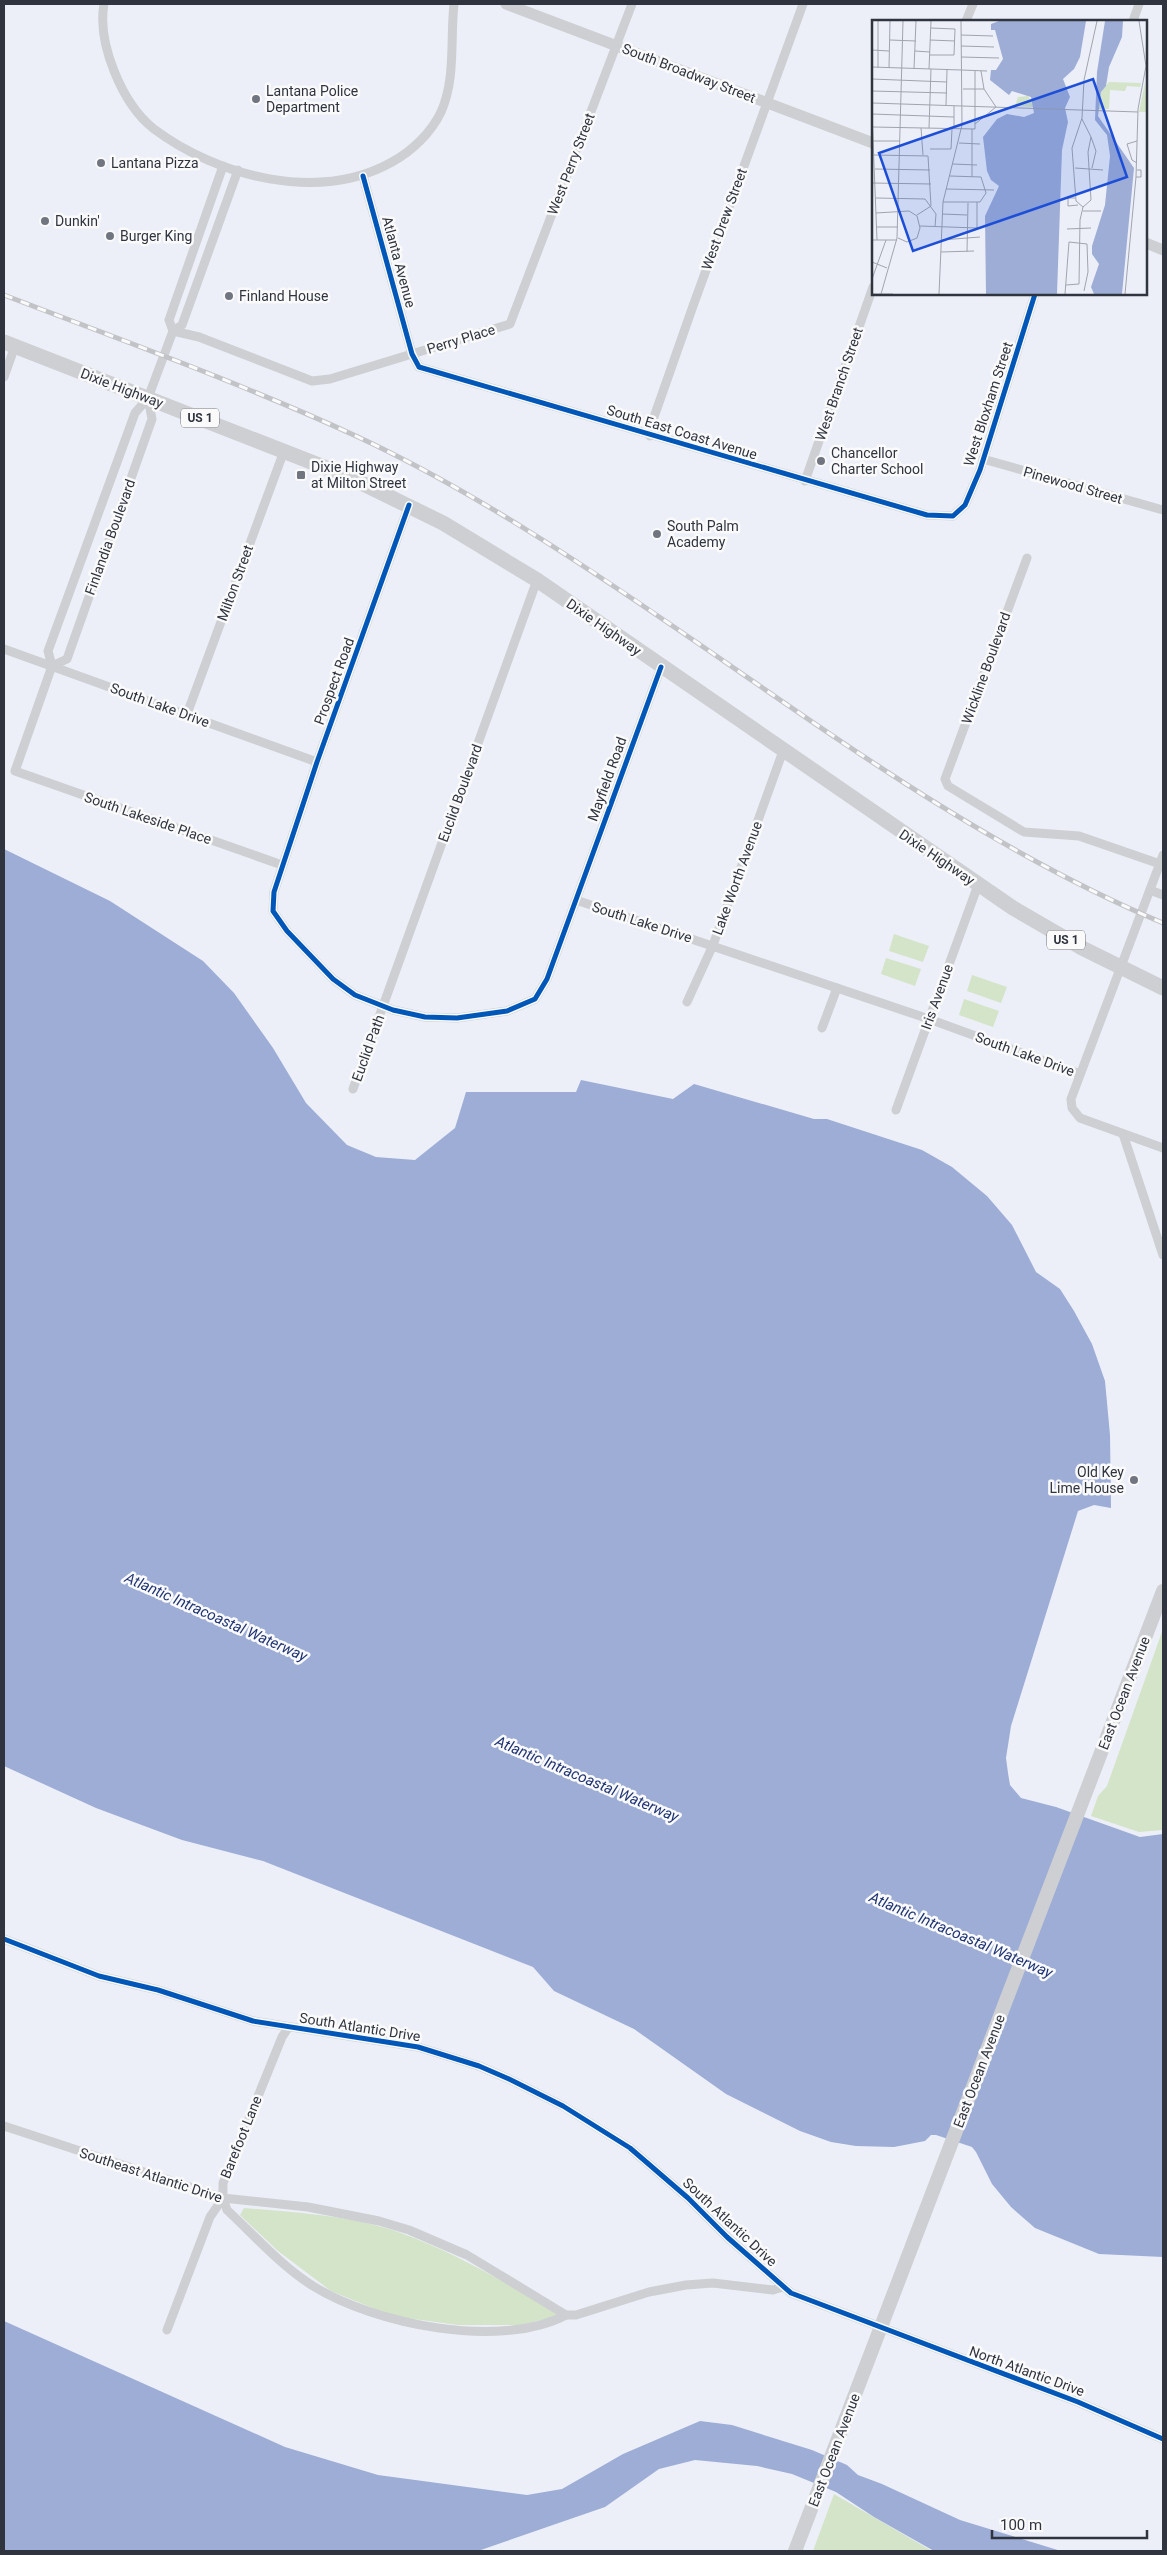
<svg xmlns="http://www.w3.org/2000/svg" width="1167" height="2555" viewBox="0 0 1167 2555" font-family="Roboto,sans-serif">
	<rect width="100%" height="100%" fill="#eceff8"/>
	<!-- green -->
	<g fill="#d4e4c8">
		<polygon points="894,934 929,946 923,962 889,951"/>
		<polygon points="886,958 921,969 915,986 881,974"/>
		<polygon points="972,975 1007,987 1001,1003 967,991"/>
		<polygon points="964,999 999,1011 993,1027 959,1015"/>
		<polygon points="1163,1629 1163,1830 1139,1832 1091,1816 1098,1796 1107,1786"/>
		<path d="M 244,2208 C 294,2212 354,2216 401,2233 C 458,2254 508,2284 560,2315 L 522,2325 L 458,2325 L 392,2316 L 331,2291 L 278,2251 L 240,2215 Z"/>
		<polygon points="834,2494 932,2551 813,2551"/>
	</g>
	<!-- water -->
	<g fill="#9dadd6">
		<polygon points="4,849 110,901 203,961 234,993 273,1048 306,1103 347,1145 376,1157 415,1160 455,1128 466,1092 576,1092 581,1080 673,1099 694,1084 814,1119 827,1119 922,1150 952,1167 987,1196 1012,1225 1036,1272 1060,1289 1074,1311 1092,1344 1105,1381 1110,1435 1111,1508 1094,1505 1078,1511 1011,1726 1006,1758 1008,1773 1010,1785 1021,1798 1056,1807 1140,1837 1163,1834 1163,2257 1099,2254 1035,2228 1011,2207 992,2184 976,2152 972,2147 936,2135 931,2135 925,2141 894,2147 856,2146 831,2142 800,2131 726,2094 634,2029 554,1991 533,1967 263,1861 182,1840 96,1808 4,1766"/>
		<polygon points="4,2321 285,2447 378,2475 527,2495 562,2489 623,2454 700,2421 732,2425 812,2450 847,2465 858,2475 882,2484 960,2520 1061,2551 934,2551 874,2517 836,2492 792,2474 757,2466 695,2460 659,2469 605,2507 478,2551 4,2551"/>
	</g>
	<g fill="none" stroke-linecap="round" stroke-linejoin="round">
		<!-- minor -->
		<g stroke="#cdcfd2" stroke-width="9">
			<path d="M 104,4 C 97,43 122,104 154,129 C 218,177 319,203 392,162 C 412,151 431,133 441,112 C 456,79 450,39 454,4"/>
			<polyline points="966,21 973,4"/>
			<polyline points="1133,21 1139,4"/>
			<polyline points="238,170 182,325 173,331 148,398 135,413 131,424 48,651 52,666 15,771 282,865"/>
			<polyline points="363,176 412,354 419,367 927,515 953,516 965,505 980,470 1035,294"/>
			<polyline points="173,331 199,337 312,381 330,379 510,324 632,4"/>
			<polyline points="173,331 169,320 223,166"/>
			<polyline points="4,377 15,346"/>
			<polyline points="650,436 654,417 693,306 803,4"/>
			<polyline points="983,459 1163,510"/>
			<polyline points="805,481 873,287"/>
			<polyline points="409,505 317,762 274,892 273,911 287,931 333,979 355,995 393,1010 425,1017 457,1018 507,1011 535,999 547,979 661,667"/>
			<polyline points="1027,558 945,779 948,786 1024,832 1079,836 1160,864"/>
			<polyline points="4,649 317,762"/>
			<polyline points="52,666 67,659 152,419 148,398"/>
			<polyline points="187,714 284,451"/>
			<polyline points="1163,855 1071,1099 1072,1108 1080,1118 1163,1148"/>
			<polyline points="1150,890 1163,895"/>
			<polyline points="576,900 929,1019 1080,1074"/>
			<polyline points="687,1002 713,945 783,751"/>
			<polyline points="822,1028 837,988"/>
			<polyline points="353,1089 537,580"/>
			<polyline points="896,1110 978,885"/>
			<polyline points="1123,1134 1163,1255"/>
			<polyline points="4,1939 99,1976 158,1990 253,2021 418,2047 479,2066 509,2079 563,2106 630,2148 688,2198 727,2237 791,2293 1078,2402 1163,2439"/>
			<polyline points="4,2126 223,2198 308,2207 379,2221 409,2230 467,2255 566,2315 576,2315 649,2292 686,2285 713,2283 773,2290 783,2287"/>
			<path d="M 223,2198 L 227,2210 C 254,2235 281,2266 313,2286 C 374,2324 500,2350 566,2315"/>
			<polyline points="167,2330 210,2217 223,2198 223,2183 282,2037 288,2028"/>
		</g>
		<!-- tertiary -->
		<g stroke="#cdcfd2" stroke-width="11">
			<polyline points="506,4 873,143"/>
			<polyline points="1146,243 1163,250"/>
		</g>
		<!-- secondary -->
		<polyline stroke="#cdcfd2" stroke-width="14" points="795,2551 1163,1591"/>
		<!-- primary -->
		<polyline stroke="#cdcfd2" stroke-width="15" points="4,342 347,476 443,523 537,580 1013,908 1082,948 1163,988"/>
		<defs>
			<path id="rail" d="M 4,295 C 121,340 241,383 356,436 C 416,464 474,497 530,532 C 741,663 933,826 1163,923"/>
		</defs>
		<!-- rail casing -->
		<use href="#rail" stroke="#c2c3c6" stroke-width="5"/>
		<!-- rail -->
		<use href="#rail" stroke="#fafafa" stroke-width="3" stroke-dasharray="9" stroke-linecap="butt"/>
		<defs>
			<g id="cycleway">
				<polyline points="363,176 412,354 419,367 927,515 953,516 965,505 980,470 1035,294"/>
				<polyline points="409,505 317,762 274,892 273,911 287,931 333,979 355,995 393,1010 425,1017 457,1018 507,1011 535,999 547,979 661,667"/>
				<polyline points="4,1939 99,1976 158,1990 253,2021 418,2047 479,2066 509,2079 563,2106 630,2148 688,2198 727,2237 791,2293 1078,2402 1163,2439"/>
			</g>
		</defs>
		<!-- cycleway casing -->
		<use href="#cycleway" stroke="#fafafa" stroke-width="8"/>
		<!-- cycleway -->
		<use href="#cycleway" stroke="#0057b8" stroke-width="5"/>
	</g>
	<!-- markers -->
	<g fill="#717580" stroke="#fafafa" stroke-width="2">
		<circle cx="256" cy="99" r="5"/>
		<circle cx="101" cy="163" r="5"/>
		<circle cx="45" cy="221" r="5"/>
		<circle cx="110" cy="236" r="5"/>
		<circle cx="229" cy="296" r="5"/>
		<circle cx="821" cy="461" r="5"/>
		<rect x="296" y="470" width="10" height="10" rx="2.5"/>
		<circle cx="657" cy="534" r="5"/>
		<circle cx="1134" cy="1480" r="5"/>
	</g>
	<g text-anchor="middle" dominant-baseline="central" stroke-width="5" stroke-linejoin="round" paint-order="stroke">
		<!-- shield labels -->
		<g fill="#fafafa" stroke="#6c6f77" stroke-width="1">
			<rect x="181" y="408.5" width="38" height="19" rx="4"/>
			<rect x="1047" y="930.5" width="38" height="19" rx="4"/>
		</g>
		<g font-size="12" font-weight="bold" fill="#2f343f">
			<text x="200" y="418">US 1</text>
			<text x="1066" y="940">US 1</text>
		</g>
		<!-- street labels -->
		<g font-size="14" fill="#2f343f" stroke="#fafafa">
			<text transform="translate(689 73) rotate(21)">South Broadway Street</text>
			<text transform="translate(571 164) rotate(-69)">West Perry Street</text>
			<text transform="translate(724 219) rotate(-70)">West Drew Street</text>
			<text transform="translate(399 262) rotate(75)">Atlanta Avenue</text>
			<text transform="translate(461 339) rotate(-17)">Perry Place</text>
			<text transform="translate(839 384) rotate(-71)">West Branch Street</text>
			<text transform="translate(122 388) rotate(21)">Dixie Highway</text>
			<text transform="translate(988 404) rotate(-72)">West Bloxham Street</text>
			<text transform="translate(682 432) rotate(17)">South East Coast Avenue</text>
			<text transform="translate(1073 485) rotate(16)">Pinewood Street</text>
			<text transform="translate(110 537) rotate(-70)">Finlandia Boulevard</text>
			<text transform="translate(235 583) rotate(-70)">Milton Street</text>
			<text transform="translate(604 627) rotate(35)">Dixie Highway</text>
			<text transform="translate(986 668) rotate(-70)">Wickline Boulevard</text>
			<text transform="translate(334 681) rotate(-70)">Prospect Road</text>
			<text transform="translate(160 705) rotate(20)">South Lake Drive</text>
			<text transform="translate(607 779) rotate(-70)">Mayfield Road</text>
			<text transform="translate(460 793) rotate(-70)">Euclid Boulevard</text>
			<text transform="translate(148 818) rotate(19)">South Lakeside Place</text>
			<text transform="translate(937 857) rotate(34)">Dixie Highway</text>
			<text transform="translate(737 878) rotate(-70)">Lake Worth Avenue</text>
			<text transform="translate(642 922) rotate(18)">South Lake Drive</text>
			<text transform="translate(937 997) rotate(-70)">Iris Avenue</text>
			<text transform="translate(368 1048) rotate(-70)">Euclid Path</text>
			<text transform="translate(1025 1054) rotate(20)">South Lake Drive</text>
			<text transform="translate(1124 1693) rotate(-69)">East Ocean Avenue</text>
			<text transform="translate(360 2027) rotate(9)">South Atlantic Drive</text>
			<text transform="translate(979 2071) rotate(-69)">East Ocean Avenue</text>
			<text transform="translate(241 2137) rotate(-68)">Barefoot Lane</text>
			<text transform="translate(151 2175) rotate(18)">Southeast Atlantic Drive</text>
			<text transform="translate(730 2222) rotate(43)">South Atlantic Drive</text>
			<text transform="translate(1027 2371) rotate(20)">North Atlantic Drive</text>
			<text transform="translate(834 2450) rotate(-69)">East Ocean Avenue</text>
		</g>
		<!-- poi labels -->
		<g font-size="14" fill="#2f343f" stroke="#fafafa" text-anchor="start">
			<text x="266" y="91">Lantana Police<tspan x="266" dy="16">Department</tspan></text>
			<text x="111" y="163">Lantana Pizza</text>
			<text x="55" y="221">Dunkin'</text>
			<text x="120" y="236">Burger King</text>
			<text x="239" y="296">Finland House</text>
			<text x="831" y="453">Chancellor<tspan x="831" dy="16">Charter School</tspan></text>
			<text x="311" y="467">Dixie Highway<tspan x="311" dy="16">at Milton Street</tspan></text>
			<text x="667" y="526">South Palm<tspan x="667" dy="16">Academy</tspan></text>
			<text x="1124" y="1472" text-anchor="end">Old Key<tspan x="1124" dy="16">Lime House</tspan></text>
		</g>
		<!-- water labels -->
		<g font-size="15" font-style="italic" fill="#1f3475" stroke="#fafafa">
			<text transform="translate(216 1617) rotate(24)">Atlantic Intracoastal Waterway</text>
			<text transform="translate(587 1779) rotate(23)">Atlantic Intracoastal Waterway</text>
			<text transform="translate(961 1935) rotate(23)">Atlantic Intracoastal Waterway</text>
		</g>
	</g>
	<!-- overview -->
	<g transform="translate(872 20)">
		<rect width="275" height="275" fill="#eceff8"/>
		<path d="M 237,62 L 269,63 L 268,67 L 255,66 L 253,71 L 238,70 L 237,89 L 226,89 L 229,72 ZM 273,62 L 275,92 L 267,92 ZM 156,76 L 162,87 L 143,86 L 146,77 Z" fill="#d4e4c8"/>
		<path d="M 127,1 L 214,1 L 208,37 L 202,49 L 191,59 L 198,77 L 193,88 L 196,102 L 190,130 L 185,274 L 114,274 L 113,196 L 127,166 L 119,160 L 115,151 L 111,117 L 125,99 L 135,94 L 152,97 L 162,93 L 159,77 L 140,71 L 137,75 L 118,60 L 119,50 L 124,50 L 131,39 L 123,10 L 119,10 L 119,4 ZM 233,1 L 251,1 L 250,17 L 237,47 L 234,66 L 229,72 L 226,96 L 262,148 L 250,274 L 222,274 L 219,267 L 227,244 L 220,234 L 220,226 L 233,185 L 238,136 L 235,115 L 223,100 L 225,52 Z" fill="#9dadd6"/>
		<path fill="none" stroke="#a0a4ae" stroke-width="1" d="M 6,1 L 6,48M 89,15 L 121,16M 18,20 L 44,21M 58,20 L 83,21M 89,26 L 122,27M 0,30 L 17,31M 43,31 L 58,32M 58,35 L 82,35 L 83,9 L 59,8M 89,37 L 127,38M 0,47 L 89,50M 17,48 L 18,1M 42,49 L 44,1M 57,49 L 59,1M 89,50 L 115,51M 0,59 L 75,62M 91,69 L 112,69M 0,71 L 75,73M 0,83 L 90,86M 74,85 L 75,50M 90,86 L 266,92M 210,99 L 219,117 L 216,132 L 219,180 L 211,187M 103,104 L 124,87 L 112,69 L 109,51M 1,107 L 103,109 L 103,51M 49,108 L 51,135M 57,108 L 59,49M 82,109 L 82,86M 219,117 L 224,131 L 220,148M 1,121 L 28,121M 87,123 L 108,124M 58,129 L 79,129 L 80,109M 2,135 L 56,136 L 59,186M 265,143 L 260,140 L 255,124 L 265,121M 81,144 L 105,145M 203,148 L 231,150M 3,149 L 58,150M 100,157 L 100,109M 264,157 L 269,157 L 269,150 L 265,150M 0,163 L 59,164M 74,169 L 122,170M 4,178 L 53,179 L 64,194 L 63,207M 203,178 L 196,178 L 196,186 L 206,185M 71,182 L 108,182 L 114,173 L 109,157 L 78,156M 211,187 L 204,181 L 200,128 L 210,98 L 212,60 L 225,1M 211,191 L 229,191M 4,193 L 37,191 L 45,196 L 48,208 L 45,218 L 35,222 L 26,218M 70,194 L 95,195M 45,195 L 59,186M 48,206 L 105,208 L 105,182M 5,207 L 26,207M 195,209 L 219,208M 0,220 L 25,220M 5,220 L 0,94 L 82,97M 69,220 L 108,217M 69,232 L 102,231M 95,232 L 96,183M 0,242 L 15,248M 0,259 L 14,220M 194,265 L 207,264 L 208,200 L 211,187M 0,274 L 21,274M 9,274 L 25,218 L 31,1M 67,274 L 71,182 L 90,105 L 89,1M 193,274 L 197,222 L 215,224 L 216,252 L 212,271M 253,274 L 264,157 L 266,89 L 274,46 L 267,1"/>
		<path fill="#1d4ed8" fill-opacity="0.15" stroke="#1d4ed8" stroke-width="2.5" d="M 221,59 L 255,157 L 41,231 L 7,133 Z"/>
		<rect width="275" height="275" fill="none" stroke="#2f343f" stroke-width="2.5"/>
	</g>
	<!-- border -->
	<rect width="1167" height="2555" fill="none" stroke="#2f343f" stroke-width="10"/>
	<!-- scale -->
	<path d="M992 2530v8h155v-8" fill="none" stroke="#2f343f" stroke-width="2.5"/>
	<text x="1000" y="2530" font-size="15" fill="#2f343f" stroke="#fafafa" stroke-width="4" paint-order="stroke">100 m</text>
</svg>
